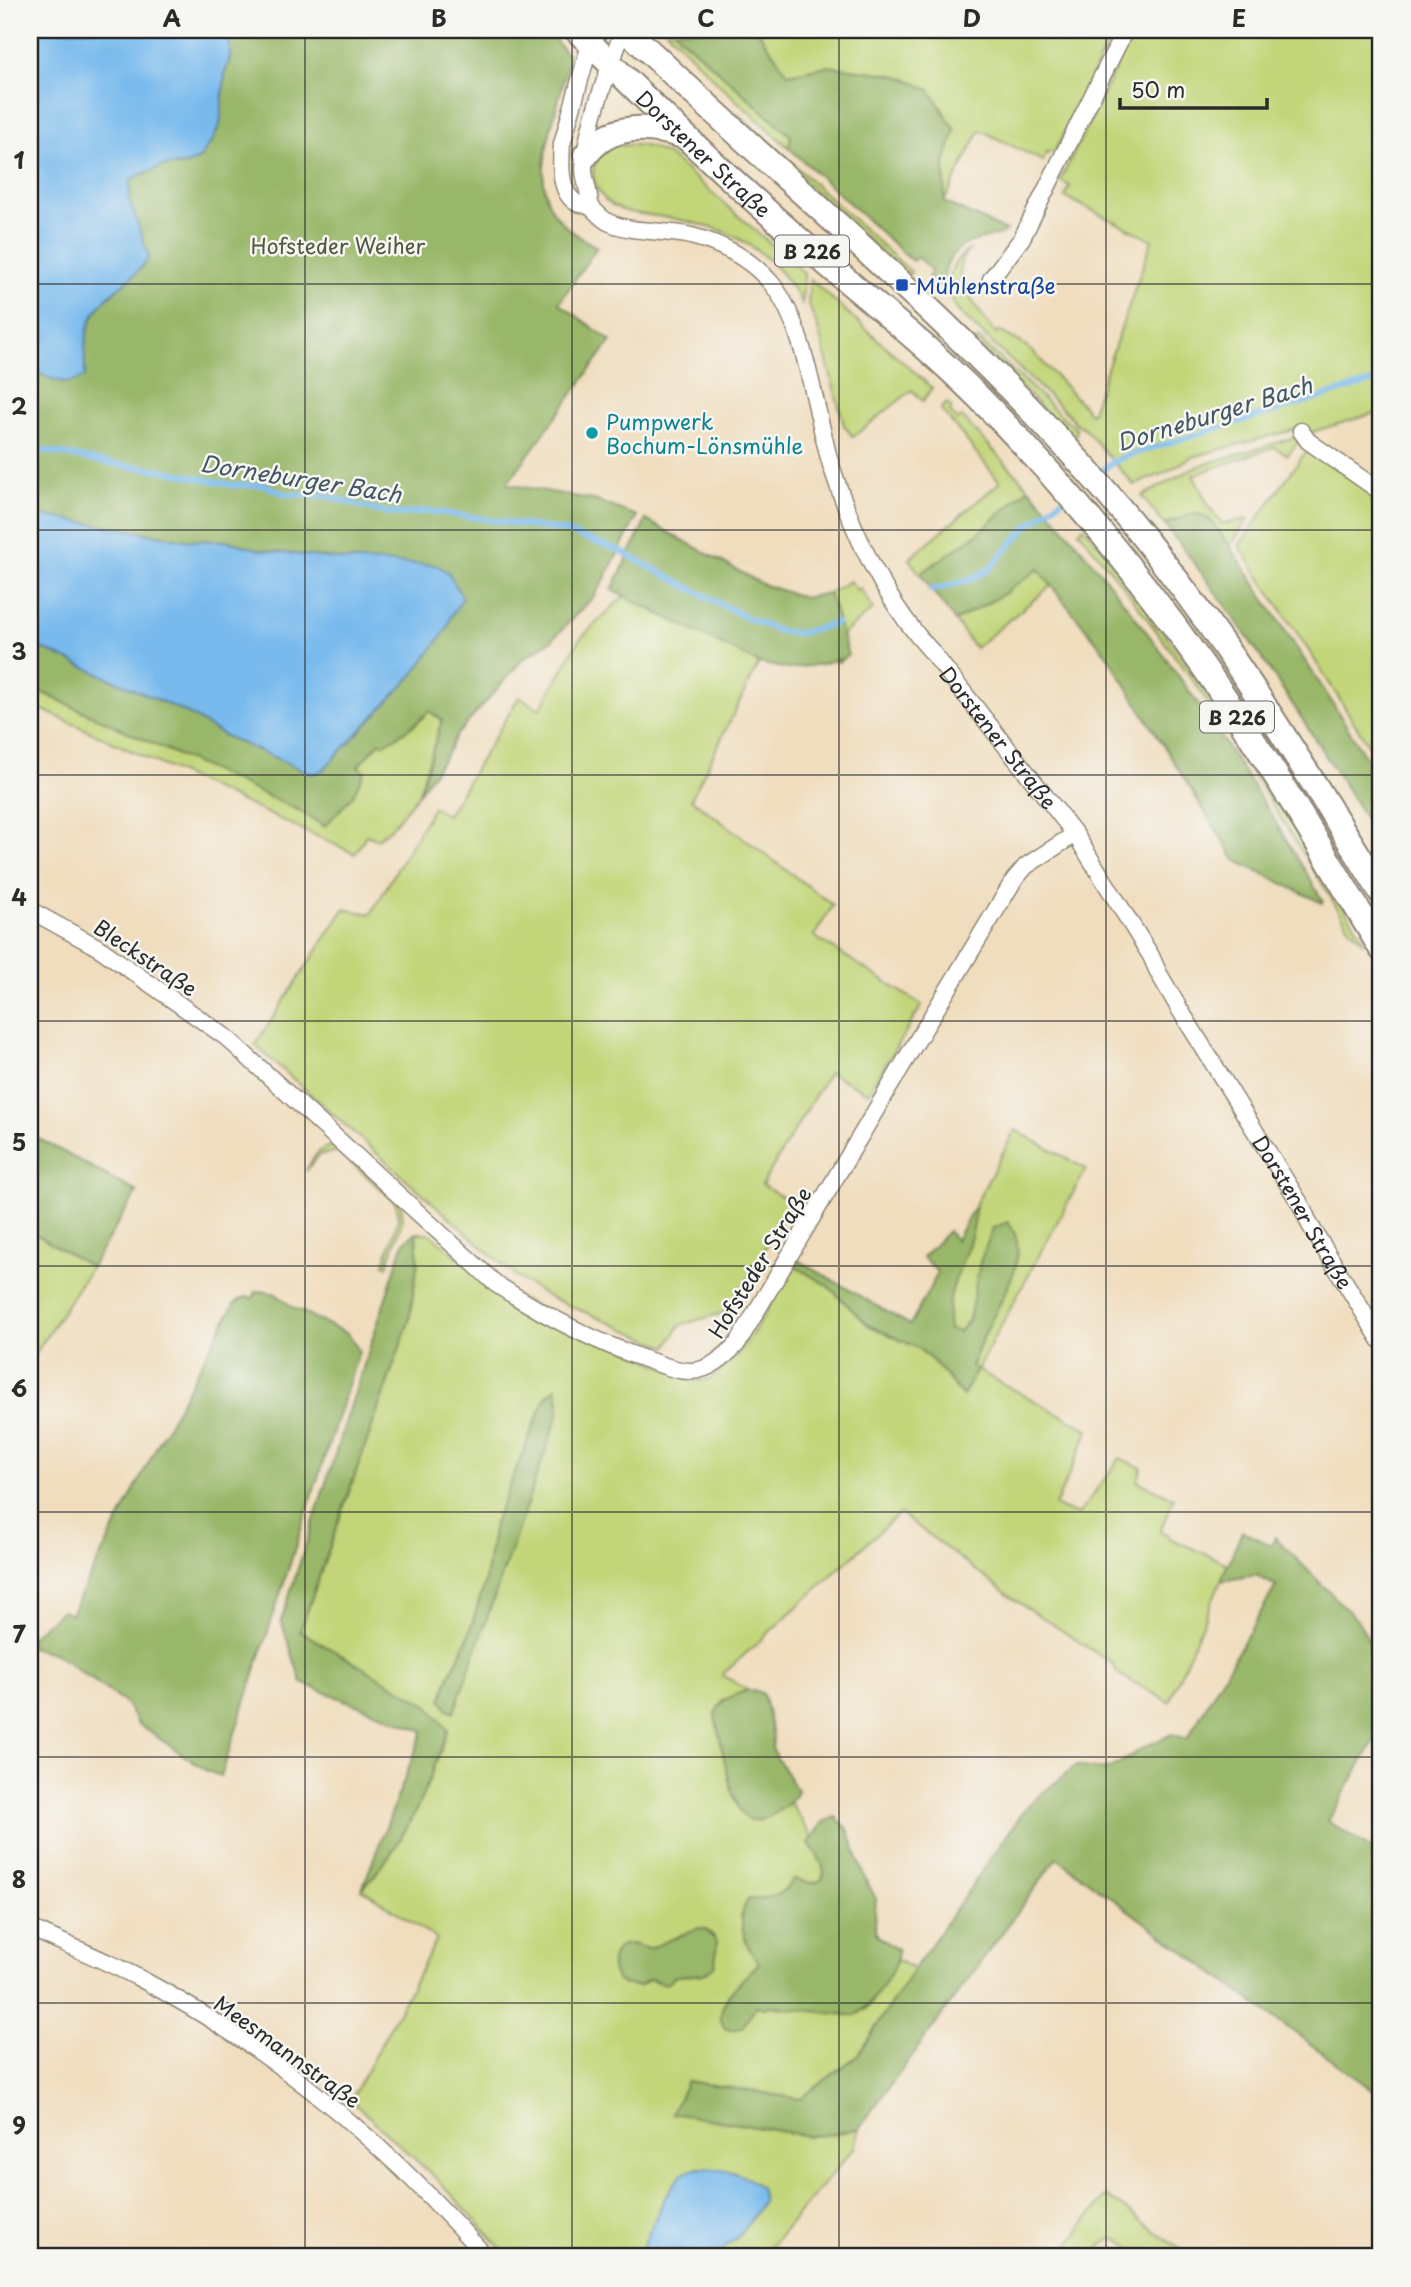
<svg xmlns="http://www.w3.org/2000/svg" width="1411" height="2287" viewBox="0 0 1411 2287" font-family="'Playpen Sans',sans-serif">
	<rect width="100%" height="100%" fill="#f6f6f2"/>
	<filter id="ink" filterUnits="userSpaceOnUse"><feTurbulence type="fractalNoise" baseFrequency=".0143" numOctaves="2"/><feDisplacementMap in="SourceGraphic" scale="14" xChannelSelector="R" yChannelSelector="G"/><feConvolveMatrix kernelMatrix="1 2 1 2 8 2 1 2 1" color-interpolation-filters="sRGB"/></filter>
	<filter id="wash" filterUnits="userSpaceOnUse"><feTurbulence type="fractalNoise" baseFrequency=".00686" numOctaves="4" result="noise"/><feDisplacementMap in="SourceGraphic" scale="28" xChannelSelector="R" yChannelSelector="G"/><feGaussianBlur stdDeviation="1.57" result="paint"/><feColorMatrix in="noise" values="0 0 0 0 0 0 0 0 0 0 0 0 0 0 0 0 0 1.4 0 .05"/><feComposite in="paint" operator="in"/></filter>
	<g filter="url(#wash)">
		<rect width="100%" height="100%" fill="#f0ddbd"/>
		<!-- green -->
		<g fill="#c2d679" stroke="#768052" stroke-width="2" fill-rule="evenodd">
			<polygon points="666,30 675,30 679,36 791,136 789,148 722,87"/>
			<polygon points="757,30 1114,30 1055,152 1047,152 1043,161 980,130 944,202 945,163 954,130 942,111 827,66 788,74"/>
			<path d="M 1134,30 L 1381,30 L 1381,411 L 1312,432 L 1307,433 L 1304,427 L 1192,457 L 1164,473 L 1134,485 L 1084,428 L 1075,423 L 1069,415 L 958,311 C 943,289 947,262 971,249 C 940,271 982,313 996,334 L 999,331 L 1020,342 L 1032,351 L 1091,414 L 1152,240 L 1065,197 L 1070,186 L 1060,181 Z"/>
			<polygon points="737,113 911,272 907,276 733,116"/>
			<path d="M 620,140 L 622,146 C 640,142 657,148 672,158 L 804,273 L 802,304 C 786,273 761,249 730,234 C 707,224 681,220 657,216 C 644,214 631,214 620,209 C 600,201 584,176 599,157 C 605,150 614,145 620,140 Z"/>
			<polygon points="810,279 932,388 923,401 912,390 853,437 844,425 818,328 808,303"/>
			<polygon points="979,339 1077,430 1076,434 1072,439 976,341"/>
			<polygon points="947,403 952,408 950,411 957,420 962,417 1029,488 980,532 920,574 909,559 1000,482 941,409"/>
			<path d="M 1295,437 L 1299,440 L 1288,455 L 1274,447 L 1193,475 L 1209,506 L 1222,524 L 1248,519 L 1230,546 C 1203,510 1207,510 1164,524 L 1142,496 L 1196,467 Z"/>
			<polygon points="1311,450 1381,499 1381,765 1311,654 1239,546 1304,454"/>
			<polygon points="1084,527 1132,587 1252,757 1363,938 1363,942 1350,928 1199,689 1127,591 1079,531"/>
			<polygon points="1037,568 1052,585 975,648 955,621 1004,594"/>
			<polygon points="850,581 856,590 860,588 873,609 842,635 829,593"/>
			<polygon points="624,596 759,663 691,799 833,905 814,936 922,1005 868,1093 829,1072 762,1185 791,1202 730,1311 680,1325 667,1347 547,1296 514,1275 255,1045 344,909 371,914 433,807 447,815 519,697 540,709 579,640"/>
			<polygon points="30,687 298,810 324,826 358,766 380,742 415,725 429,711 442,720 419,793 391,828 377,839 366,835 355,854 30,704"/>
			<path d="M 1015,1130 L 1086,1169 L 977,1370 L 1089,1430 L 1055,1506 L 1078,1515 L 1120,1458 L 1142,1468 L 1137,1481 L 1174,1498 L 1160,1531 L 1169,1535 L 1169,1538 L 1228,1564 L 1169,1702 L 1117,1673 L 1113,1664 L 1012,1598 L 900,1513 L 722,1675 L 748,1690 L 722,1701 L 715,1716 L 735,1799 L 747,1818 L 763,1819 L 790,1802 L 812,1837 L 809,1843 C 815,1851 834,1876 817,1882 C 811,1885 801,1880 794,1879 C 783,1897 768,1898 748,1900 L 741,1916 L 749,1949 L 759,1963 L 728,1996 L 765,2008 L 769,2006 L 865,2010 L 871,2003 L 897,1960 L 914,1969 L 857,2056 L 800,2099 L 688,2081 L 673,2112 L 809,2136 L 835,2134 L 859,2128 L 854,2148 L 762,2257 L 714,2257 L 742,2233 L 665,2197 L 638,2257 L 509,2257 L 443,2185 L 351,2100 L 437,1939 L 362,1889 C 408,1840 425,1793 448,1730 L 300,1632 L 409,1321 L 418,1261 L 416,1233 L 429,1233 L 492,1285 L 688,1379 C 694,1380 699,1381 705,1380 C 738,1372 779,1288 796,1259 L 794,1265 L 828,1286 L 868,1325 L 918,1348 L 934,1362 L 963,1396 L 977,1370 L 971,1367 L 989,1324 L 1008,1288 L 974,1298 L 969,1320 L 959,1332 L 948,1331 L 946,1312 L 957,1271 L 973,1228 L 975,1205 ZM 556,1389 L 448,1709 L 448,1679 L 468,1637 L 485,1582 L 494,1524 L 546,1396 ZM 705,1929 L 714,1936 L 699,1975 L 676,1976 L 668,1982 L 655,1982 L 650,1979 L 639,1986 L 623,1984 L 613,1958 L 619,1947 L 633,1944 L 648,1949 L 660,1945 L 692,1930 Z"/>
			<path d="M 333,1146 L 339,1148 L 401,1204 L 403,1219 L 387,1266 L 384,1264 L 399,1217 L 397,1207 L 394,1201 L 338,1151 L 319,1155 L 306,1171 C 313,1158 317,1148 333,1146 Z"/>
			<polygon points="30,1231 91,1267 30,1362"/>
			<path d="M 1106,2195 L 1190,2257 C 1177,2257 1163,2259 1150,2257 C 1131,2255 1113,2218 1094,2257 L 1043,2257 L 1063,2251 Z"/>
		</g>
		<!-- forest -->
		<g fill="#99b769" stroke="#62714a" stroke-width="2">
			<path d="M 230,30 L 546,30 L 568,55 L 569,60 C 563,81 558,103 552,124 C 537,183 537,217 597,247 L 559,303 L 611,341 L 507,484 L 594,500 L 637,516 L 602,584 L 594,596 L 552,640 L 522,660 L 455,737 L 448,752 L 419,793 L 442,720 L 429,711 C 415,725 401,735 384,744 L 380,742 L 358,766 L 365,772 L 352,797 L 325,826 L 298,810 L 30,687 L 30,370 L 65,383 L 85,376 L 84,348 L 87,327 L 101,304 L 116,290 L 135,218 L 129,199 L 131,179 L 163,166 L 186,165 L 199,159 L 213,139 L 225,73 L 230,57 Z"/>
			<path d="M 675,30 L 757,30 L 788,74 L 827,66 L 889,74 L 907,79 L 930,90 L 955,130 L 945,163 L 944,202 L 1006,231 C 996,237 989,237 978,240 C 954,245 943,264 943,287 L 940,288 L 928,276 L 932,271 L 918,257 L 912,261 L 789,148 L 791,136 L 679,36 Z"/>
			<path d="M 1029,488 C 1143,615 1236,753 1323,901 L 1322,903 L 1235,860 L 1107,655 L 1038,569 L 1004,594 L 955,621 L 920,574 L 980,532 Z"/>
			<path d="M 1196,513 L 1209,519 L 1230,546 L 1328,696 L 1381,782 L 1381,844 C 1313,734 1244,625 1164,524 Z"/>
			<polygon points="646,520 762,584 804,598 829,593 848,655 837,663 839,659 821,664 789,669 759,663 612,590"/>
			<polygon points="30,1134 137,1192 91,1267 30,1231"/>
			<path d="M 975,1205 C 974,1212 975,1220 973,1228 C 966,1265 943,1289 949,1330 L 959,1332 L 969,1320 L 980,1262 L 993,1228 L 1008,1222 C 1033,1254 1003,1294 989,1325 C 982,1338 977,1352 971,1366 L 977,1370 L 963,1396 L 934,1362 L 918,1348 L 868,1325 L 828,1286 L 793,1265 L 796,1259 L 910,1325 L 938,1273 L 923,1257 L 948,1231 L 956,1240 Z"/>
			<path d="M 416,1233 L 418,1261 L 409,1321 L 300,1631 L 429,1706 L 448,1730 C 425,1793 408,1840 362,1889 L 423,1731 L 302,1683 L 281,1621 L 402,1248 L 405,1241 Z"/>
			<polygon points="261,1291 276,1294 292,1307 348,1334 359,1351 221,1776 207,1771 137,1723 126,1704 56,1654 30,1647 30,1637 63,1610 71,1614 161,1438 234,1304 245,1297 253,1298 256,1292"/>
			<polygon points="556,1388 559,1400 558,1415 454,1712 448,1709 441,1700 448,1680 468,1637 485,1582 494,1524 546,1396"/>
			<path d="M 1242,1531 L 1271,1545 L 1275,1537 L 1358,1621 L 1381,1662 L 1381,1686 L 1368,1695 L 1381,1717 L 1381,1737 L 1373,1743 L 1328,1821 L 1381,1855 L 1381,2096 L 1057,1858 L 859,2128 L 835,2134 L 809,2136 L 672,2113 L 687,2081 L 800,2099 L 857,2056 L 914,1969 L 1028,1805 L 1077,1765 C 1113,1776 1113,1765 1142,1749 C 1152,1743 1162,1739 1172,1734 L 1187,1739 L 1276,1586 L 1256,1575 L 1221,1581 Z"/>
			<path d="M 748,1690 L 762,1693 L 764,1697 L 773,1737 L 772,1750 L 797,1790 C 794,1802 781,1810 770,1816 C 762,1820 751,1823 744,1816 C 731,1804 720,1737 715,1716 C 718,1699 733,1696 748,1690 Z"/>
			<path d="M 836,1817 L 848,1829 L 864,1876 L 876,1899 L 874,1924 L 876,1933 L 880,1938 L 898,1950 C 898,1970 871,2005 855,2016 L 769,2006 L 766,2008 L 756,2006 L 743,2027 L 732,2030 L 726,2029 C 707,2008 746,1977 759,1963 C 745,1947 735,1919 748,1900 C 768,1898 783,1897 794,1879 C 801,1880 811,1885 817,1882 C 834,1877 815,1851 809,1843 L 823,1822 Z"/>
			<path d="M 699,1928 L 705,1929 L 717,1942 L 715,1965 L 704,1974 L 676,1976 L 665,1984 L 650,1979 L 639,1986 C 634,1986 627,1985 623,1984 C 606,1976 609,1947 627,1944 C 635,1943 641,1947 648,1949 Z"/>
		</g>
		<!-- water -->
		<g fill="#78baed" stroke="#52728c" stroke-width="2">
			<path d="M 30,30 L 230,30 L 230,57 L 225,73 L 220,125 L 213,139 L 199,159 L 186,165 L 163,166 L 131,179 L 129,199 L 149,257 C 140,271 131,278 118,288 C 85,315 84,335 85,376 C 67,390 50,377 30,370 Z"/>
			<polygon points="30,513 186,540 227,541 261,550 344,560 436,565 448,572 463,598 451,616 447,629 413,675 322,771 312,774 225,736 185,712 30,643"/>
			<path d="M 699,2168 C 725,2169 740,2171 760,2187 L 763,2201 L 742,2233 L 714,2257 L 638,2257 L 665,2197 L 682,2173 Z"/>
		</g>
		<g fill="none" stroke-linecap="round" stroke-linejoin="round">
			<!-- stream -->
			<g stroke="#78baed" stroke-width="6">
				<polyline points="30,448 114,464 161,470 232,485 264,485 285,494 327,496 377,511 400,514 429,511 564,531 618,550 747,618 782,632 801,633 837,623"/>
				<polyline points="1096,475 1113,462 1126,456 1381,379"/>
				<polyline points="931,590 967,581 988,570 1027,527 1064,498"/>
			</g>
		</g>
	</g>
	<g filter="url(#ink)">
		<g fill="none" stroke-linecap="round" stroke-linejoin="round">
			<defs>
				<g id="minor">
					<path id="s1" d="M 594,30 L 562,144 C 561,161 558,193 577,203 C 582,205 587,204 592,208 C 597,213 601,218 608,222 C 633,234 664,229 691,236 C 723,244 751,259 772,284 C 806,326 815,412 831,465 C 852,530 884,600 931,651 L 1075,834 L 1151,956 L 1158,972 L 1180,1010 L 1301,1205 L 1310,1225 L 1381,1341"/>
					<path d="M 590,206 C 590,192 584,181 584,168 C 587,121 608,74 623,30"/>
					<polyline points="991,279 1022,238 1125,30"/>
					<polyline points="1301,431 1308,441 1381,492"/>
					<path d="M 30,910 L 99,948 L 227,1038 L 496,1284 C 545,1316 595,1342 650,1361 C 663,1365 678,1372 692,1371 C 710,1370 724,1357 737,1344 L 912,1049 L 1014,880 L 1026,866 L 1075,834"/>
					<path d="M 30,1928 C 67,1945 105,1960 141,1979 C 273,2049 388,2145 486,2257"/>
				</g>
				<g id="primary">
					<path id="s2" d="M 577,30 C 650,105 727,177 806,246 C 870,301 937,353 995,414 C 1071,493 1141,577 1203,666 C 1267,757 1324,853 1381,948"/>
					<path d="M 627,30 C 778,176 942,309 1083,466 C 1200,595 1290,744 1381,892"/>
					<path d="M 586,155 C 609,123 649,125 683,136"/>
				</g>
			</defs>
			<!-- minor casing -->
			<use href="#minor" stroke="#8e8474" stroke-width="19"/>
			<!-- primary casing -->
			<use href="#primary" stroke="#8e8474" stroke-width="28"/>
			<!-- minor -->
			<use href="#minor" stroke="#fff" stroke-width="16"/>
			<!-- primary -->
			<use href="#primary" stroke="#fff" stroke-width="24"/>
		</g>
	</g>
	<!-- grid -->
	<path fill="none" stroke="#2b2b2b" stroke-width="2" stroke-opacity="0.55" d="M 305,30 L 305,2257M 572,30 L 572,2257M 839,30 L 839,2257M 1106,30 L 1106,2257M 30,284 L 1381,284M 30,530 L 1381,530M 30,775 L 1381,775M 30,1021 L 1381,1021M 30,1266 L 1381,1266M 30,1512 L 1381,1512M 30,1757 L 1381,1757M 30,2003 L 1381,2003"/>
	<!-- markers -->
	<rect fill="#1a4fb4" stroke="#f6f6f2" stroke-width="2.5" x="895" y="278" width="14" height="14" rx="3.5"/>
	<circle fill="#0f9aa8" stroke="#f6f6f2" stroke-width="2.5" cx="592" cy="433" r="7"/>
	<g text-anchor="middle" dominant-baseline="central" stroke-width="5" stroke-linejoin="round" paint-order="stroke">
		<!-- shield labels -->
		<g fill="#f6f6f2" stroke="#686867" stroke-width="2">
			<rect x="775" y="235.5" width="74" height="31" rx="5"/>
			<rect x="1200" y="701.5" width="74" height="31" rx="5"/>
		</g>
		<g font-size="19" font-weight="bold" fill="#2b2b2b">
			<text x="812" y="251">B 226</text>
			<text x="1237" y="717">B 226</text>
		</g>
		<!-- street labels -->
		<g font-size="21" fill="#2b2b2b" stroke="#f6f6f2">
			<text stroke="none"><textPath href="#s2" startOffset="177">Dorstener Straße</textPath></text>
			<text stroke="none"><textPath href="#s1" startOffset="914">Dorstener Straße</textPath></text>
			<text transform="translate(146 957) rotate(34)">Bleckstraße</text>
			<text stroke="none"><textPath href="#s1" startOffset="1479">Dorstener Straße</textPath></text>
			<text transform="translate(759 1262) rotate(-58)">Hofsteder Straße</text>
			<text transform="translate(288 2051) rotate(36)">Meesmannstraße</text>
		</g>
		<!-- park labels -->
		<g font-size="21" fill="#51563e" stroke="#f6f6f2">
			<text x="338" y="245">Hofsteder Weiher</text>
		</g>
		<!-- transit labels -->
		<g font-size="21" fill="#164399" stroke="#f6f6f2" text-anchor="start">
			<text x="916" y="285">Mühlenstraße</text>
		</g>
		<!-- culture labels -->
		<g font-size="21" fill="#0d838f" stroke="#f6f6f2" text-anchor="start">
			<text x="606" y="421">Pumpwerk<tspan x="606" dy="24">Bochum-Lönsmühle</tspan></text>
		</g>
		<!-- water labels -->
		<g font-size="23" font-style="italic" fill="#425665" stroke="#f6f6f2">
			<text transform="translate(1214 413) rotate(-17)">Dorneburger Bach</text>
			<text transform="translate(301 478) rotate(9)">Dorneburger Bach</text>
		</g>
	</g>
	<!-- margin -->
	<rect width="1411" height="2287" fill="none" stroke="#f6f6f2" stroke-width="77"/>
	<!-- scale -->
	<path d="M1120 98v10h147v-10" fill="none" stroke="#2b2b2b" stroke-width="3.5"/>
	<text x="1131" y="98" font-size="21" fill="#2b2b2b" stroke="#f6f6f2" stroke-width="5" paint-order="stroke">50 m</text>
	<rect x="38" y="38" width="1334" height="2210" fill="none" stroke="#2b2b2b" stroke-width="2.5"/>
	<g font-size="23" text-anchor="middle" font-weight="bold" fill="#2b2b2b">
		<text x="172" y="27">A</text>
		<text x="439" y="27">B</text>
		<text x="706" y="27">C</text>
		<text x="972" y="27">D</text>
		<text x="1239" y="27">E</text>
		<text x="19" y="169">1</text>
		<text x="19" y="415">2</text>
		<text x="19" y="660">3</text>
		<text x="19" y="906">4</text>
		<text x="19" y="1151">5</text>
		<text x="19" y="1397">6</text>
		<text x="19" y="1643">7</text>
		<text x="19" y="1888">8</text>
		<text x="19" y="2134">9</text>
	</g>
</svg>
